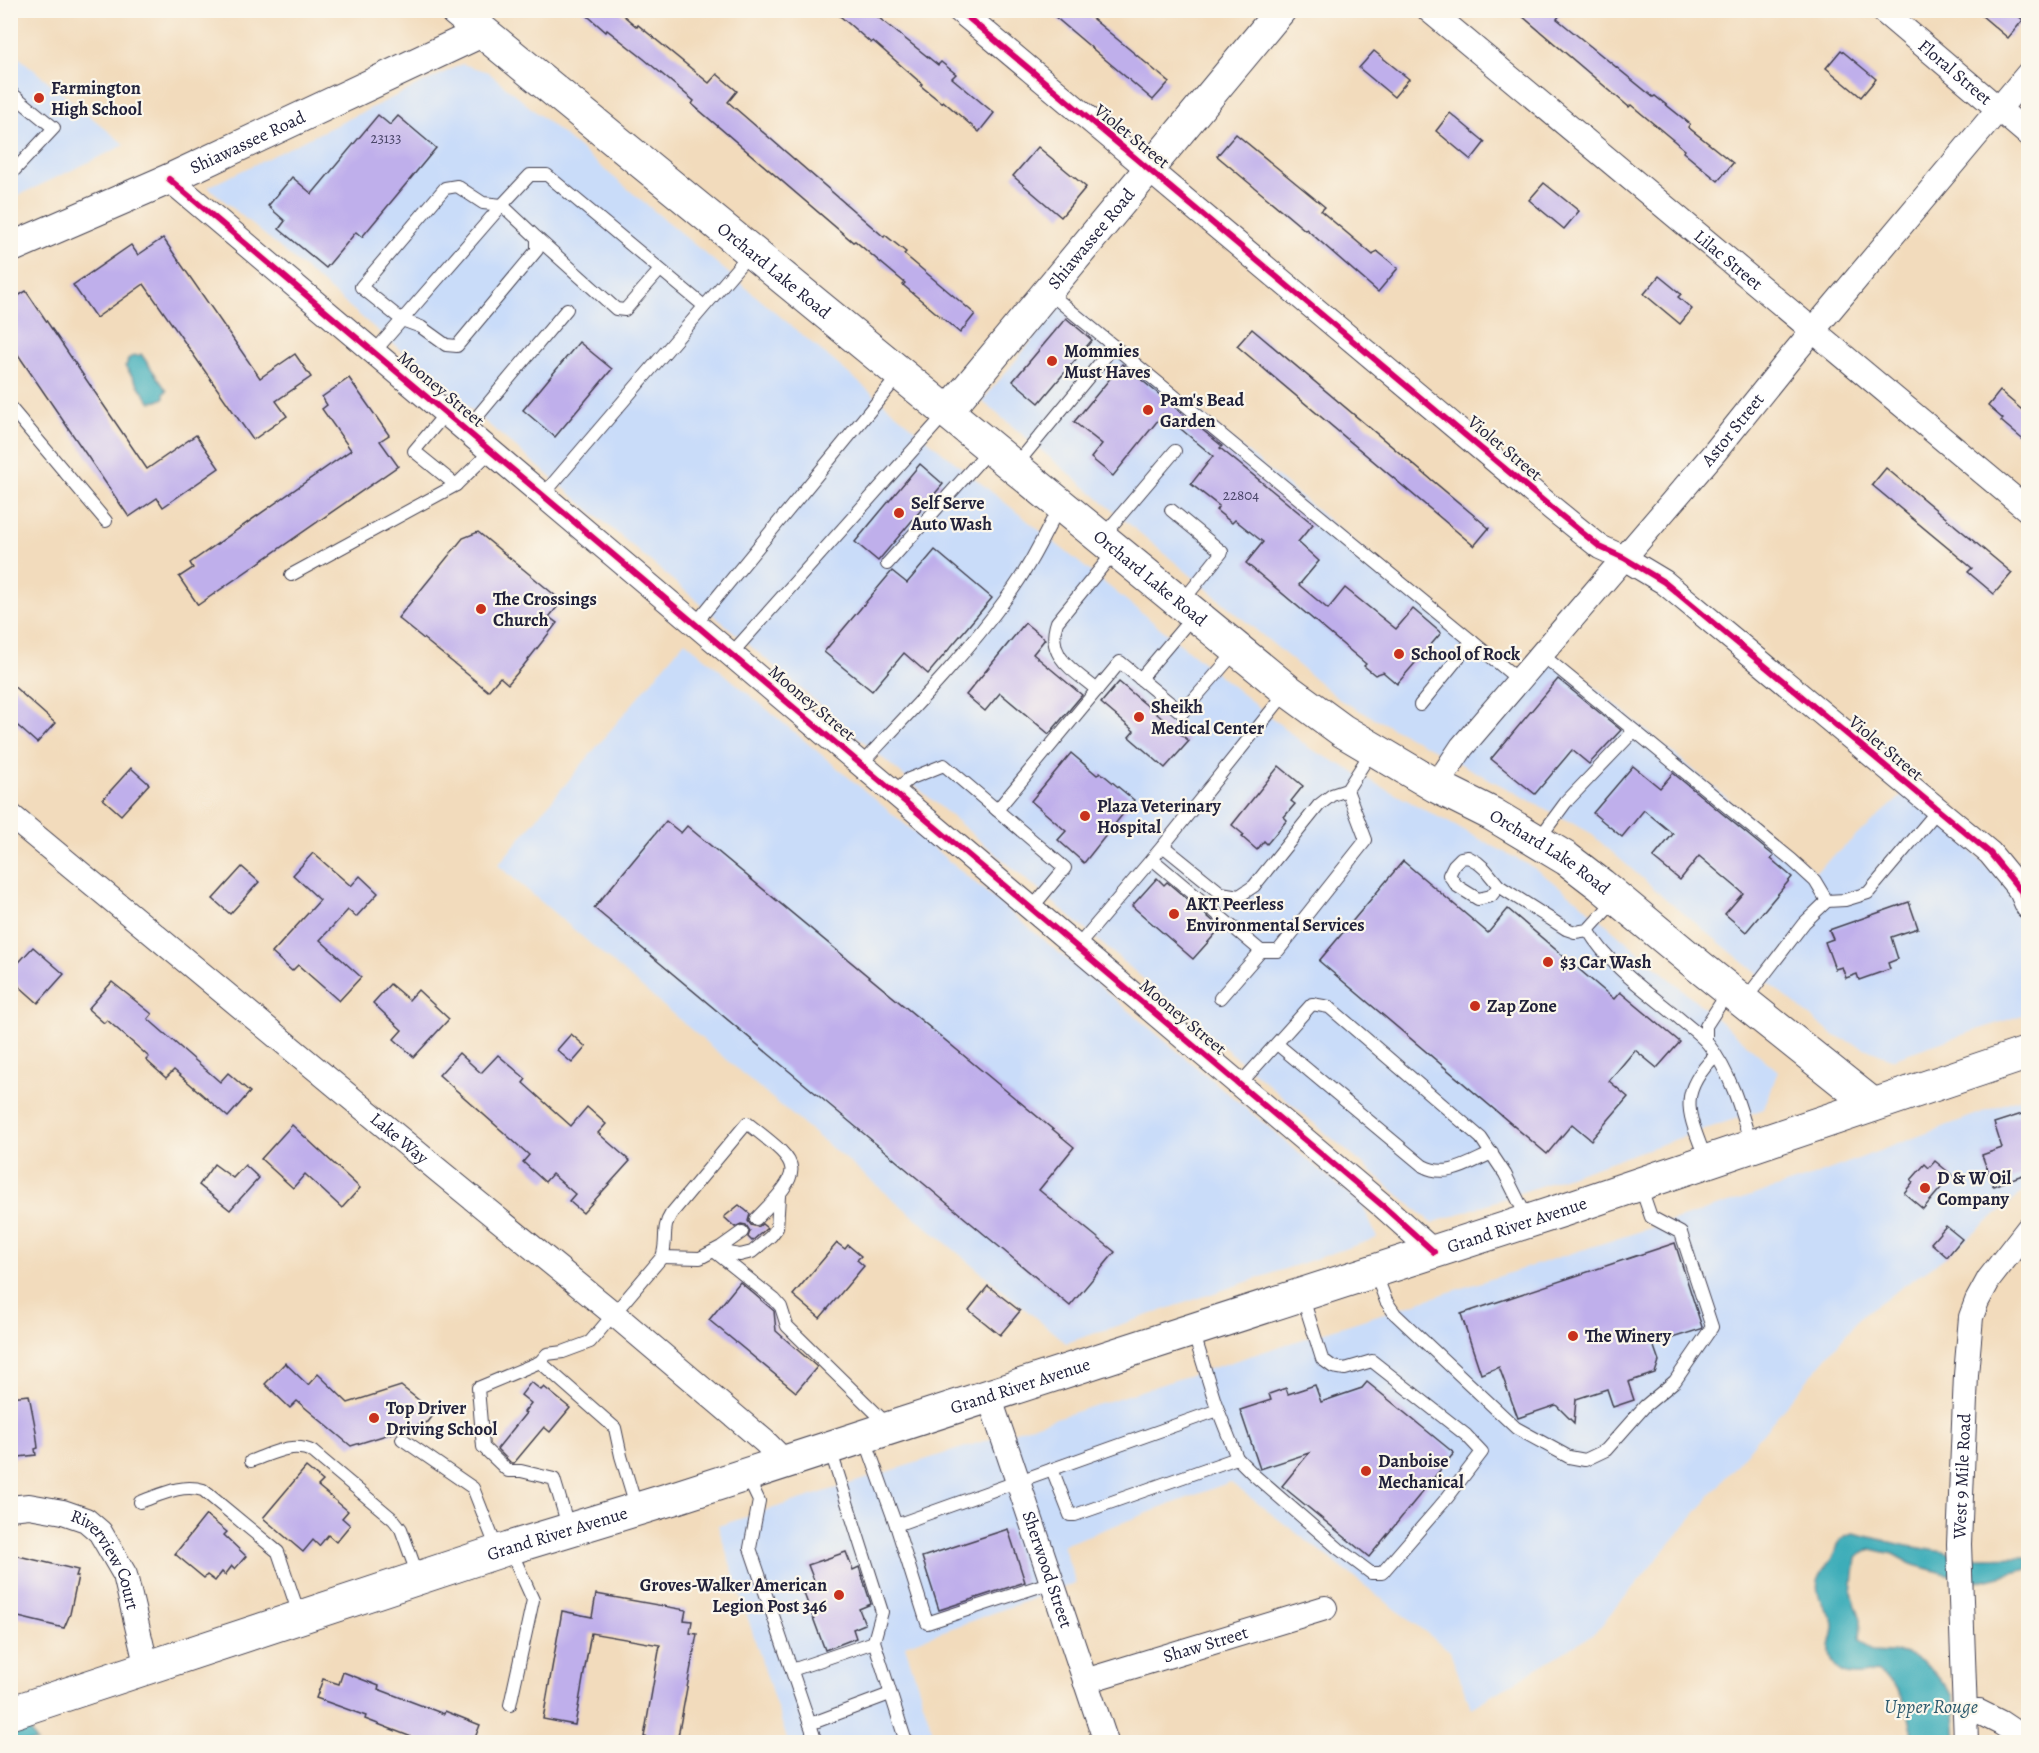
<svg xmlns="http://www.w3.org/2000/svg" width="2039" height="1753" viewBox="0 0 2039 1753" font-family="Alegreya,serif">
	<rect width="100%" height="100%" fill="#fbf7ec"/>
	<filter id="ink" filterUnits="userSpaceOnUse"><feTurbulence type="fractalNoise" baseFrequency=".0167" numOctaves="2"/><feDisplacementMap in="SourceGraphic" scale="12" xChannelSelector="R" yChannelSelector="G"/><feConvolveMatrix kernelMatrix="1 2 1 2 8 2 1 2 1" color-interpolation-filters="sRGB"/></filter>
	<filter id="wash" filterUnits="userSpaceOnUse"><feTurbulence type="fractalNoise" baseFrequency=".008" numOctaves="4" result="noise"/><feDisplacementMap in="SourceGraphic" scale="24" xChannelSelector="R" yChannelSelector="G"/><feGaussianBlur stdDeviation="1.35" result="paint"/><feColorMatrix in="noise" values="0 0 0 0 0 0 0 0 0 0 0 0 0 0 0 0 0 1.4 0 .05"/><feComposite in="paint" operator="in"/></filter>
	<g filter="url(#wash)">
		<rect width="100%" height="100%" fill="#f2dbbc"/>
		<!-- built -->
		<g fill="#c9dcf9">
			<polygon points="10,50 125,145 11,199 10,199"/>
			<polygon points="462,64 488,72 946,455 1309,748 1534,868 1579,901 1778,1071 1764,1109 1432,1223 208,187"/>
			<polygon points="1066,300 1519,680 1547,647 1815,872 1911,788 2028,910 2028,1013 1891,1059 1833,1035 1667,900 1589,832 1340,700 982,401"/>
			<polygon points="685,641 1363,1206 1377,1238 1066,1343 749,1079 498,865"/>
			<polygon points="2028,1095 2028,1188 1947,1256 1862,1315 1594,1634 1471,1708 1450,1651 1230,1482 1063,1545 1076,1583 905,1645 936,1742 788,1742 718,1526 1810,1177"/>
		</g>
		<!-- water -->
		<g fill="#3dadb9" stroke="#30687a" stroke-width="1.5">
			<polygon points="141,354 167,391 164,393 164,398 158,401 150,402 125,366 127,364 128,359 134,355 138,356"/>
			<path d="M 1854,1533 L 1903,1545 L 1978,1558 L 2028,1557 L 2028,1569 L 1976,1582 L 1911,1564 L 1893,1554 L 1871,1549 L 1856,1557 L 1852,1593 L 1861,1619 L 1860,1640 L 1873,1652 L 1907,1654 L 1920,1660 L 1937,1675 L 1954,1696 L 1957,1742 L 1914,1742 C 1910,1714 1904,1684 1875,1672 C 1855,1678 1832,1678 1830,1651 C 1829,1642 1835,1634 1834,1624 C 1833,1616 1826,1611 1823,1605 C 1809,1580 1824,1573 1834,1554 C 1841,1541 1838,1537 1854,1533 Z"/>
			<polygon points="10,1694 36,1742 15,1742 11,1737"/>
		</g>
		<g id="blocks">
			<!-- building -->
			<g fill="#bfafeb">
				<polygon points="581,10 617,10 637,27 638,25 709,83 717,74 737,91 728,102 884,237 885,235 906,252 904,254 975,314 960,333 903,285 905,283 855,241 853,242 692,104 694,101 644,59 607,30 606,32"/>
				<polygon points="833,10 869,10 938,65 941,62 956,74 952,78 994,113 979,132 943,101 942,103 921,86 922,84 873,41 871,43"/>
				<polygon points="1047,10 1082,10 1169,82 1153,100"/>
				<polygon points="1515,10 1564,10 1557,19 1653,97 1655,96 1690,124 1688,127 1733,163 1718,181 1683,152 1685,150 1631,105 1629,107"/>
				<polygon points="1975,10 2011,10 2023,20 2008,38"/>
				<polygon points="1841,50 1876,79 1861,97 1826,68"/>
				<polygon points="1374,51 1409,79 1394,97 1359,68"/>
				<polygon points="1450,113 1485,142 1471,160 1436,131"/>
				<polygon points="378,115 390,125 398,116 436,148 362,237 356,232 326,268 279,229 285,221 268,206 292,177 312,194"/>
				<polygon points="1236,134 1325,207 1321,211 1373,255 1377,251 1398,268 1378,292 1306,229 1305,230 1217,156"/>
				<polygon points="1038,147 1086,187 1061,217 1013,176"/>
				<polygon points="1544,183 1579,211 1564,229 1529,200"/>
				<polygon points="163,238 260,378 295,354 311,377 276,401 287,416 253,440 144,284 96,318 73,285 131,245 138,255"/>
				<polygon points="1659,276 1681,294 1678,297 1692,309 1680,324 1644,294"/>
				<polygon points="26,291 147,469 196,435 219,468 163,507 157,498 129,517 10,343 10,301"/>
				<polygon points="1066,318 1092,340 1039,403 1013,381"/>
				<polygon points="1252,329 1489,528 1474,546 1237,346"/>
				<polygon points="579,342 612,369 555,437 523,410"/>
				<polygon points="1122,364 1222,446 1220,448 1313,524 1298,542 1319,561 1299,585 1328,609 1345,588 1396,629 1413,609 1441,633 1397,684 1383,672 1375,675 1364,666 1366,664 1246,563 1263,542 1235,520 1232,523 1216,510 1219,506 1191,484 1213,456 1163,414 1113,476 1091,458 1102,444 1074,422"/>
				<polygon points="349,378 389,435 380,441 398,466 198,605 179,577 193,568 190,563 351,450 322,409 327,405 322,397"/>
				<polygon points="2000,391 2028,415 2028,444 2001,421 2003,419 1988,406"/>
				<polygon points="920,464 943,484 878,561 855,542"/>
				<polygon points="1886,468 2012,573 1994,594 1968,572 1972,568 1872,485"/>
				<polygon points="478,532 562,601 549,617 557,623 524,665 508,684 500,677 488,691 398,618 463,538"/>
				<polygon points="935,550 992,598 928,674 904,653 872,691 824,652 892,571 907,583"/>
				<polygon points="1025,623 1045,639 1033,654 1082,695 1049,734 1000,693 985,711 966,695"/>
				<polygon points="1558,679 1621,730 1589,764 1572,750 1535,794 1491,759"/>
				<polygon points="1119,682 1189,741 1165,768 1129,737 1134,731 1101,703"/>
				<polygon points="10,683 55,723 37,743 10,719"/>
				<polygon points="1071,753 1097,775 1100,772 1134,800 1084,863 1058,840 1066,831 1031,801"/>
				<polygon points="1279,766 1303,786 1291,801 1295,804 1284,817 1287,820 1267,844 1264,841 1257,850 1242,837 1244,835 1232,825"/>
				<polygon points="1633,766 1660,788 1673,773 1774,856 1771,859 1792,877 1746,932 1725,914 1743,893 1699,856 1680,880 1653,858 1673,834 1644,810 1622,837 1593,813"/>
				<polygon points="131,768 149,784 121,815 103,799"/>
				<polygon points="666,821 681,833 687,826 1074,1147 1039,1190 1115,1252 1070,1306 594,908"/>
				<polygon points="313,853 351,886 360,876 378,893 356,917 348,910 320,940 361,977 339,1001 298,965 292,971 272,953 320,900 293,875"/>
				<polygon points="1403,861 1488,933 1508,909 1614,999 1620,992 1680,1042 1657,1068 1635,1050 1609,1081 1628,1097 1591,1140 1572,1124 1547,1154 1319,961"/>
				<polygon points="242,867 259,882 230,914 213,899"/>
				<polygon points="1157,878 1164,885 1167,882 1214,922 1212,926 1218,931 1193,959 1132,906"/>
				<polygon points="1909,902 1918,928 1891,937 1898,959 1888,963 1890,969 1859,980 1857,974 1846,978 1842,967 1835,969 1825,942 1833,939 1829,930"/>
				<polygon points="33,947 64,974 38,1003 10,978 10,972"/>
				<polygon points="112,982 152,1014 148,1019 220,1082 228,1073 250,1092 228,1117 174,1070 166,1078 146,1060 149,1057 107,1020 104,1023 88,1009"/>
				<polygon points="390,984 409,1000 418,990 449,1019 414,1057 394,1039 402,1030 373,1003"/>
				<polygon points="571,1034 586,1047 572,1063 557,1050"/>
				<polygon points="459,1053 481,1073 498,1055 526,1079 523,1083 571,1126 587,1107 606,1124 598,1133 630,1161 583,1213 569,1201 575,1194 552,1174 545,1182 523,1162 529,1155 439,1075"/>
				<polygon points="2028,1112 2028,1173 1993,1186 1982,1155 2002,1148 1994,1123"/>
				<polygon points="292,1125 360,1188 342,1208 305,1174 293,1188 261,1159"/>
				<polygon points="1935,1161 1952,1175 1923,1209 1904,1193 1913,1182 1911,1180 1925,1164 1929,1168"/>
				<polygon points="214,1164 233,1178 245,1165 259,1178 230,1210 199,1185"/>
				<polygon points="739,1205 750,1214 748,1221 751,1225 758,1227 762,1224 767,1228 752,1241 748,1237 750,1231 746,1225 741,1224 735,1227 724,1217"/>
				<polygon points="1946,1226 1962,1239 1947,1257 1931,1243"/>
				<polygon points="837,1243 845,1249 848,1245 861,1256 857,1260 864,1266 820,1318 793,1295"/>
				<polygon points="1675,1243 1702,1327 1701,1329 1653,1344 1659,1361 1655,1373 1628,1382 1634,1400 1613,1407 1607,1389 1576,1399 1574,1423 1556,1405 1518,1418 1499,1367 1481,1374 1461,1314"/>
				<polygon points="740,1282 774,1311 776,1331 817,1367 796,1392 709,1320"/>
				<polygon points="988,1286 1020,1311 1000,1335 969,1310"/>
				<polygon points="285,1363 308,1385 318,1374 348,1403 401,1386 435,1413 428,1422 351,1446 297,1401 290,1408 265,1384"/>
				<polygon points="531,1382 541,1390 544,1387 570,1408 550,1432 544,1427 514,1463 511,1463 497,1449 526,1413 524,1412 531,1403 521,1395"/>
				<polygon points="1367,1382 1454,1453 1369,1557 1282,1486 1309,1453 1260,1469 1240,1410 1271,1400 1269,1394 1286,1388 1288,1394 1315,1385 1321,1402 1362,1388"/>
				<polygon points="29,1395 36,1431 38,1448 35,1449 36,1455 10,1458 10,1397"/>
				<polygon points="306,1467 323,1481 318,1486 348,1511 342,1518 350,1525 336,1542 328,1535 319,1546 313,1540 303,1552 263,1518"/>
				<polygon points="206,1515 227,1532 224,1535 246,1556 235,1569 232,1566 225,1575 222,1572 215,1581 207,1575 204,1578 175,1554"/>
				<polygon points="1008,1529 1025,1582 939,1610 922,1557"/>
				<polygon points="846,1552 853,1570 859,1567 871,1604 859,1609 865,1624 853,1629 856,1638 825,1650 802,1588 815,1583 808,1565"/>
				<polygon points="10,1554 78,1570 76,1576 78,1576 70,1614 64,1628 10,1615"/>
				<polygon points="596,1594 686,1610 684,1620 692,1621 690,1633 697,1634 677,1742 644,1737 660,1645 591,1633 575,1725 543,1719 562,1611 592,1617"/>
				<polygon points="343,1672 379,1686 378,1689 444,1714 445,1711 480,1725 473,1743 427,1743 365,1719 366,1716 316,1698 323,1679 339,1684"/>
			</g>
		</g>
	</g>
	<g filter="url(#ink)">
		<use href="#blocks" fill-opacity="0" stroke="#413e4e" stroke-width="1.5"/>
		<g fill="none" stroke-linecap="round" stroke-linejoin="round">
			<defs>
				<g id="service">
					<polyline points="10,92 54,128 10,175"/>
					<polygon points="502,205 537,238 537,250 457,346 446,345 421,327 402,320"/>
					<polyline points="537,238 616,309 625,310 660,270"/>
					<polyline points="1048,292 1519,680"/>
					<polyline points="374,352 402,320 361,287 445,188 457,186 483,203 502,205 530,175 547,175 704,306"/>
					<polyline points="10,407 106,521"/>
					<polyline points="446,413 414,451 456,485"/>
					<polyline points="466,430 567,309"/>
					<polyline points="1016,465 1114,346"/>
					<polyline points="543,495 751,252"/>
					<polyline points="1171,510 1222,552 1182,602"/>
					<polyline points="1102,537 1175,451"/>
					<polyline points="887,564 990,449"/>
					<polyline points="291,575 456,485 491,451"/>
					<polyline points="695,624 900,374"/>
					<polyline points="731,654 946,413"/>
					<polyline points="1541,654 1792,860 1815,881 1827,901"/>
					<polyline points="1140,679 1194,615"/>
					<path d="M 1097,690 C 1074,670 1045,657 1057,622 L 1115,551"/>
					<polyline points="1420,705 1472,641"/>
					<path d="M 861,764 C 912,710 964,657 1008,596 C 1029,568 1044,536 1060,505"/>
					<polyline points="893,792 909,779 944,765 1065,868 1031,909"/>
					<polyline points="997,810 1120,662 1182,713 1237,650"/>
					<polyline points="1538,840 1566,802 1634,731"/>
					<polyline points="1163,846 1221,893 1239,896 1254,886 1319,805 1332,795 1347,790 1373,749"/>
					<polyline points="1152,859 1261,951 1278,951 1366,840 1347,790"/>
					<polyline points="1499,886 1491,896 1478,899 1457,886 1449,875 1454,865 1461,858 1468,857 1477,862 1485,869 1499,886 1566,929 1575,932 1588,930 1616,899"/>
					<path d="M 1588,930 C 1610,967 1648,992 1680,1019 C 1689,1027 1700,1034 1708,1044 C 1731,1073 1741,1110 1751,1145"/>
					<polyline points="1077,947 1163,846 1287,691"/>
					<polyline points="1220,998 1261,951"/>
					<polyline points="1744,1001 1804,923 1827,901 1845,900 1868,893 1938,810"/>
					<polyline points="1706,1041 1706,1026 1728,992"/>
					<path d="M 1277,1044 L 1423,1166 C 1447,1179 1469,1163 1492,1153"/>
					<polyline points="1239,1085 1312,1004 1329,1007 1481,1138 1505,1174 1528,1220"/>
					<path d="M 1706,1160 C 1689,1114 1676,1095 1715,1056"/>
					<polyline points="714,1251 775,1300 781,1307 787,1326 888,1425"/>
					<polyline points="715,1251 740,1255 752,1252 771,1236 777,1228 779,1196"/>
					<polyline points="662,1257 700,1258 721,1247 742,1232"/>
					<polyline points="1375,1272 1386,1301 1395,1314 1516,1428 1569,1457 1585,1460 1606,1450 1645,1406 1675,1381 1712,1327 1681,1233 1651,1217 1640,1185"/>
					<polyline points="1193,1331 1215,1402 1237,1458 1254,1475 1339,1549 1371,1573 1382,1573 1447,1498 1482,1452 1466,1435 1372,1361 1345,1369 1333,1367 1322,1359 1302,1295"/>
					<polyline points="540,1362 478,1388 483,1447 508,1471 521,1471 554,1479 569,1529"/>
					<polyline points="402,1439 473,1488 497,1549"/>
					<polyline points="865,1439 896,1525 1218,1410"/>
					<polyline points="830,1449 882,1612 874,1641 906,1742"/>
					<path d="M 251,1461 C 271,1454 293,1441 313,1452 L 394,1520 L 401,1529 L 418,1576"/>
					<polyline points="1052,1469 1070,1515 1075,1515 1237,1458"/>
					<polyline points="747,1476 759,1501 750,1548 816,1742"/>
					<path d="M 140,1502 C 160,1495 182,1483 203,1490 L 278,1552 L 300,1617"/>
					<path d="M 637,1509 L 621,1456 L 615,1428 L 540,1362 L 547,1354 L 563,1352 L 590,1342 L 662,1257 C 668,1241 661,1229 671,1214 L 747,1123 C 802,1166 807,1167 756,1219"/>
					<polyline points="896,1525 927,1623 1052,1582"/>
					<polyline points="510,1549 533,1600 510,1705"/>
					<polyline points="792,1670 874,1642"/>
					<polyline points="810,1724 890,1694"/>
				</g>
				<g id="minor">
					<polyline points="959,10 1553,509 1600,547 1624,558 1664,582 1990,853 2021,891 2028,907"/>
					<path id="s1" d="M 1429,10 L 2028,510"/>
					<path id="s2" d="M 1882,10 L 2028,134"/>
					<polyline points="169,179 1383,1206 1434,1252"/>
					<path id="s3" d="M 1436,786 L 1462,747 L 1714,453 L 1795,352 L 2028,74"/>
					<path id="s4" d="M 10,815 L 439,1171 L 614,1314 L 764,1441 L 785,1462"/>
					<path id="s5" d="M 989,1396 L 1106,1742"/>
					<path id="s6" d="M 10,1508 L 29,1506 L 63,1512 L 86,1520 L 100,1532 L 125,1575 L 147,1668"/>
					<path id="s7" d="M 1085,1681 L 1325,1608"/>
					<polyline points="1965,1713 1979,1712 2001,1723 2028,1741"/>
					<path id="s8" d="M 1966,1742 L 1959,1544 L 1966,1375 L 1971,1317 L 1977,1301 L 1989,1279 L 2028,1229"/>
				</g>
				<g id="tertiary">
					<path id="s9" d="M 10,248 L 169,179 L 482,32"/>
					<path id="s10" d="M 948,411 L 1281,10"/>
				</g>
				<g id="secondary">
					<path id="s11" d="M 456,10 L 1287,690 L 1343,731 L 1436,786 L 1492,814 L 1567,859 L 1601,885 L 1700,967 L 1873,1105"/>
					<path id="s12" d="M 10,1713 L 509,1548 L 677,1497 L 1563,1210 L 2028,1053"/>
				</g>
			</defs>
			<!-- service casing -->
			<use href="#service" stroke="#413e4e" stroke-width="14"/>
			<!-- minor casing -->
			<use href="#minor" stroke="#413e4e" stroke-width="26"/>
			<!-- tertiary casing -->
			<use href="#tertiary" stroke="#413e4e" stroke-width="32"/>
			<!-- secondary casing -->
			<use href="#secondary" stroke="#413e4e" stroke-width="35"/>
			<!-- service -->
			<use href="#service" stroke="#fff" stroke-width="12"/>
			<!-- minor -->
			<use href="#minor" stroke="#fff" stroke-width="24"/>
			<!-- tertiary -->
			<use href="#tertiary" stroke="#fff" stroke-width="30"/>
			<!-- secondary -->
			<use href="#secondary" stroke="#fff" stroke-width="33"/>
			<defs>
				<g id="cycleway">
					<polyline points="959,10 1553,509 1600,547 1624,558 1664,582 1990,853 2021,891 2028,907"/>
					<polyline points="169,179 1383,1206 1434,1252"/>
				</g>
			</defs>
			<!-- cycleway casing -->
			<use href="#cycleway" stroke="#fbf7ec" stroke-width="10"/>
			<!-- cycleway -->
			<use href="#cycleway" stroke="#d6006c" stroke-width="6"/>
		</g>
	</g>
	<!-- markers -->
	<g fill="#c8321e" stroke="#fbf7ec" stroke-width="2">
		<circle cx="39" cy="98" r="6"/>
		<circle cx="1052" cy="361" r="6"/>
		<circle cx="1148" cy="410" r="6"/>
		<circle cx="899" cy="513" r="6"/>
		<circle cx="481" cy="609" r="6"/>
		<circle cx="1399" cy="654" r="6"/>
		<circle cx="1139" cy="717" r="6"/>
		<circle cx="1085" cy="816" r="6"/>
		<circle cx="1174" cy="914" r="6"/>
		<circle cx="1548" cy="962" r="6"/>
		<circle cx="1475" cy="1006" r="6"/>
		<circle cx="1925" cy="1188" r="6"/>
		<circle cx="1573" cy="1336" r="6"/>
		<circle cx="374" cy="1418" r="6"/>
		<circle cx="1366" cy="1471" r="6"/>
		<circle cx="839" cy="1595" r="6"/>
	</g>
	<g text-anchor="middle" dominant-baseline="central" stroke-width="4.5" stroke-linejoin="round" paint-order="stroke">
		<!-- number labels -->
		<g font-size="15" fill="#494567">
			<text x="386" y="138">23133</text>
			<text x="1241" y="495">22804</text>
		</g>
		<!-- street labels -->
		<g font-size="18" fill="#22223b" stroke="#fbf7ec">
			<text stroke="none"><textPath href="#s2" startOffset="96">Floral Street</textPath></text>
			<text transform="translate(1132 136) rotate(39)">Violet Street</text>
			<text stroke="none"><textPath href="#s9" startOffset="260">Shiawassee Road</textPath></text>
			<text stroke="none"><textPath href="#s10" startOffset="224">Shiawassee Road</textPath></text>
			<text stroke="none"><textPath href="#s1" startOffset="390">Lilac Street</textPath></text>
			<text stroke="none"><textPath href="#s11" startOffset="411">Orchard Lake Road</textPath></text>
			<text transform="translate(441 389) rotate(40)">Mooney Street</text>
			<text stroke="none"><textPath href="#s3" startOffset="464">Astor Street</textPath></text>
			<text transform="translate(1505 448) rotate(40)">Violet Street</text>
			<text stroke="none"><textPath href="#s11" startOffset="897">Orchard Lake Road</textPath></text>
			<text transform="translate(812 703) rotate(40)">Mooney Street</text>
			<text transform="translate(1886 748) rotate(40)">Violet Street</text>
			<text stroke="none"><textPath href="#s11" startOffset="1383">Orchard Lake Road</textPath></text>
			<text transform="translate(1183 1017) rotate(40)">Mooney Street</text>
			<text stroke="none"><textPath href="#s4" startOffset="506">Lake Way</textPath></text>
			<text stroke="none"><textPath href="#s12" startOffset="1584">Grand River Avenue</textPath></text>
			<text stroke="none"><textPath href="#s12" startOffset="1062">Grand River Avenue</textPath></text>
			<text stroke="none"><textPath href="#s8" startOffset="266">West 9 Mile Road</textPath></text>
			<text stroke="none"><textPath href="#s12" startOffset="576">Grand River Avenue</textPath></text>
			<text stroke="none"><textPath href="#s6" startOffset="122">Riverview Court</textPath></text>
			<text stroke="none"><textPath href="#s5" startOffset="183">Sherwood Street</textPath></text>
			<text stroke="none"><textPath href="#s7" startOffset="126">Shaw Street</textPath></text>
		</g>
		<!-- poi labels -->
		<g font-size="18" font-weight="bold" fill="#22223b" stroke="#fbf7ec" text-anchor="start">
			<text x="51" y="88">Farmington<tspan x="51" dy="21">High School</tspan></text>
			<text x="1064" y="351">Mommies<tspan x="1064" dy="21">Must Haves</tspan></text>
			<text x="1160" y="400">Pam's Bead<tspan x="1160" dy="21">Garden</tspan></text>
			<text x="911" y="503">Self Serve<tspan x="911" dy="21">Auto Wash</tspan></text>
			<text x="493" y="599">The Crossings<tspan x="493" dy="21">Church</tspan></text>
			<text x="1411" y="654">School of Rock</text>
			<text x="1151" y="707">Sheikh<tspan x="1151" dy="21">Medical Center</tspan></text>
			<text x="1097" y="806">Plaza Veterinary<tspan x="1097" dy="21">Hospital</tspan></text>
			<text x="1186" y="904">AKT Peerless<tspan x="1186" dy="21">Environmental Services</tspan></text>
			<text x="1560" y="962">$3 Car Wash</text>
			<text x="1487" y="1006">Zap Zone</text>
			<text x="1937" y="1178">D &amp; W Oil<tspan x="1937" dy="21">Company</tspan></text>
			<text x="1585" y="1336">The Winery</text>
			<text x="386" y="1408">Top Driver<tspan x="386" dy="21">Driving School</tspan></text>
			<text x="1378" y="1461">Danboise<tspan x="1378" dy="21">Mechanical</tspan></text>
			<text x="827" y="1585" text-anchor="end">Groves-Walker American<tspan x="827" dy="21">Legion Post 346</tspan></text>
		</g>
		<!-- water labels -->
		<g font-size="20" font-style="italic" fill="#2d5a6d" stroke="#fbf7ec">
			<text x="1931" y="1706">Upper Rouge</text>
		</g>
	</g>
	<!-- margin -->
	<rect width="2039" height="1753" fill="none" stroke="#fbf7ec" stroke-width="36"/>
</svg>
